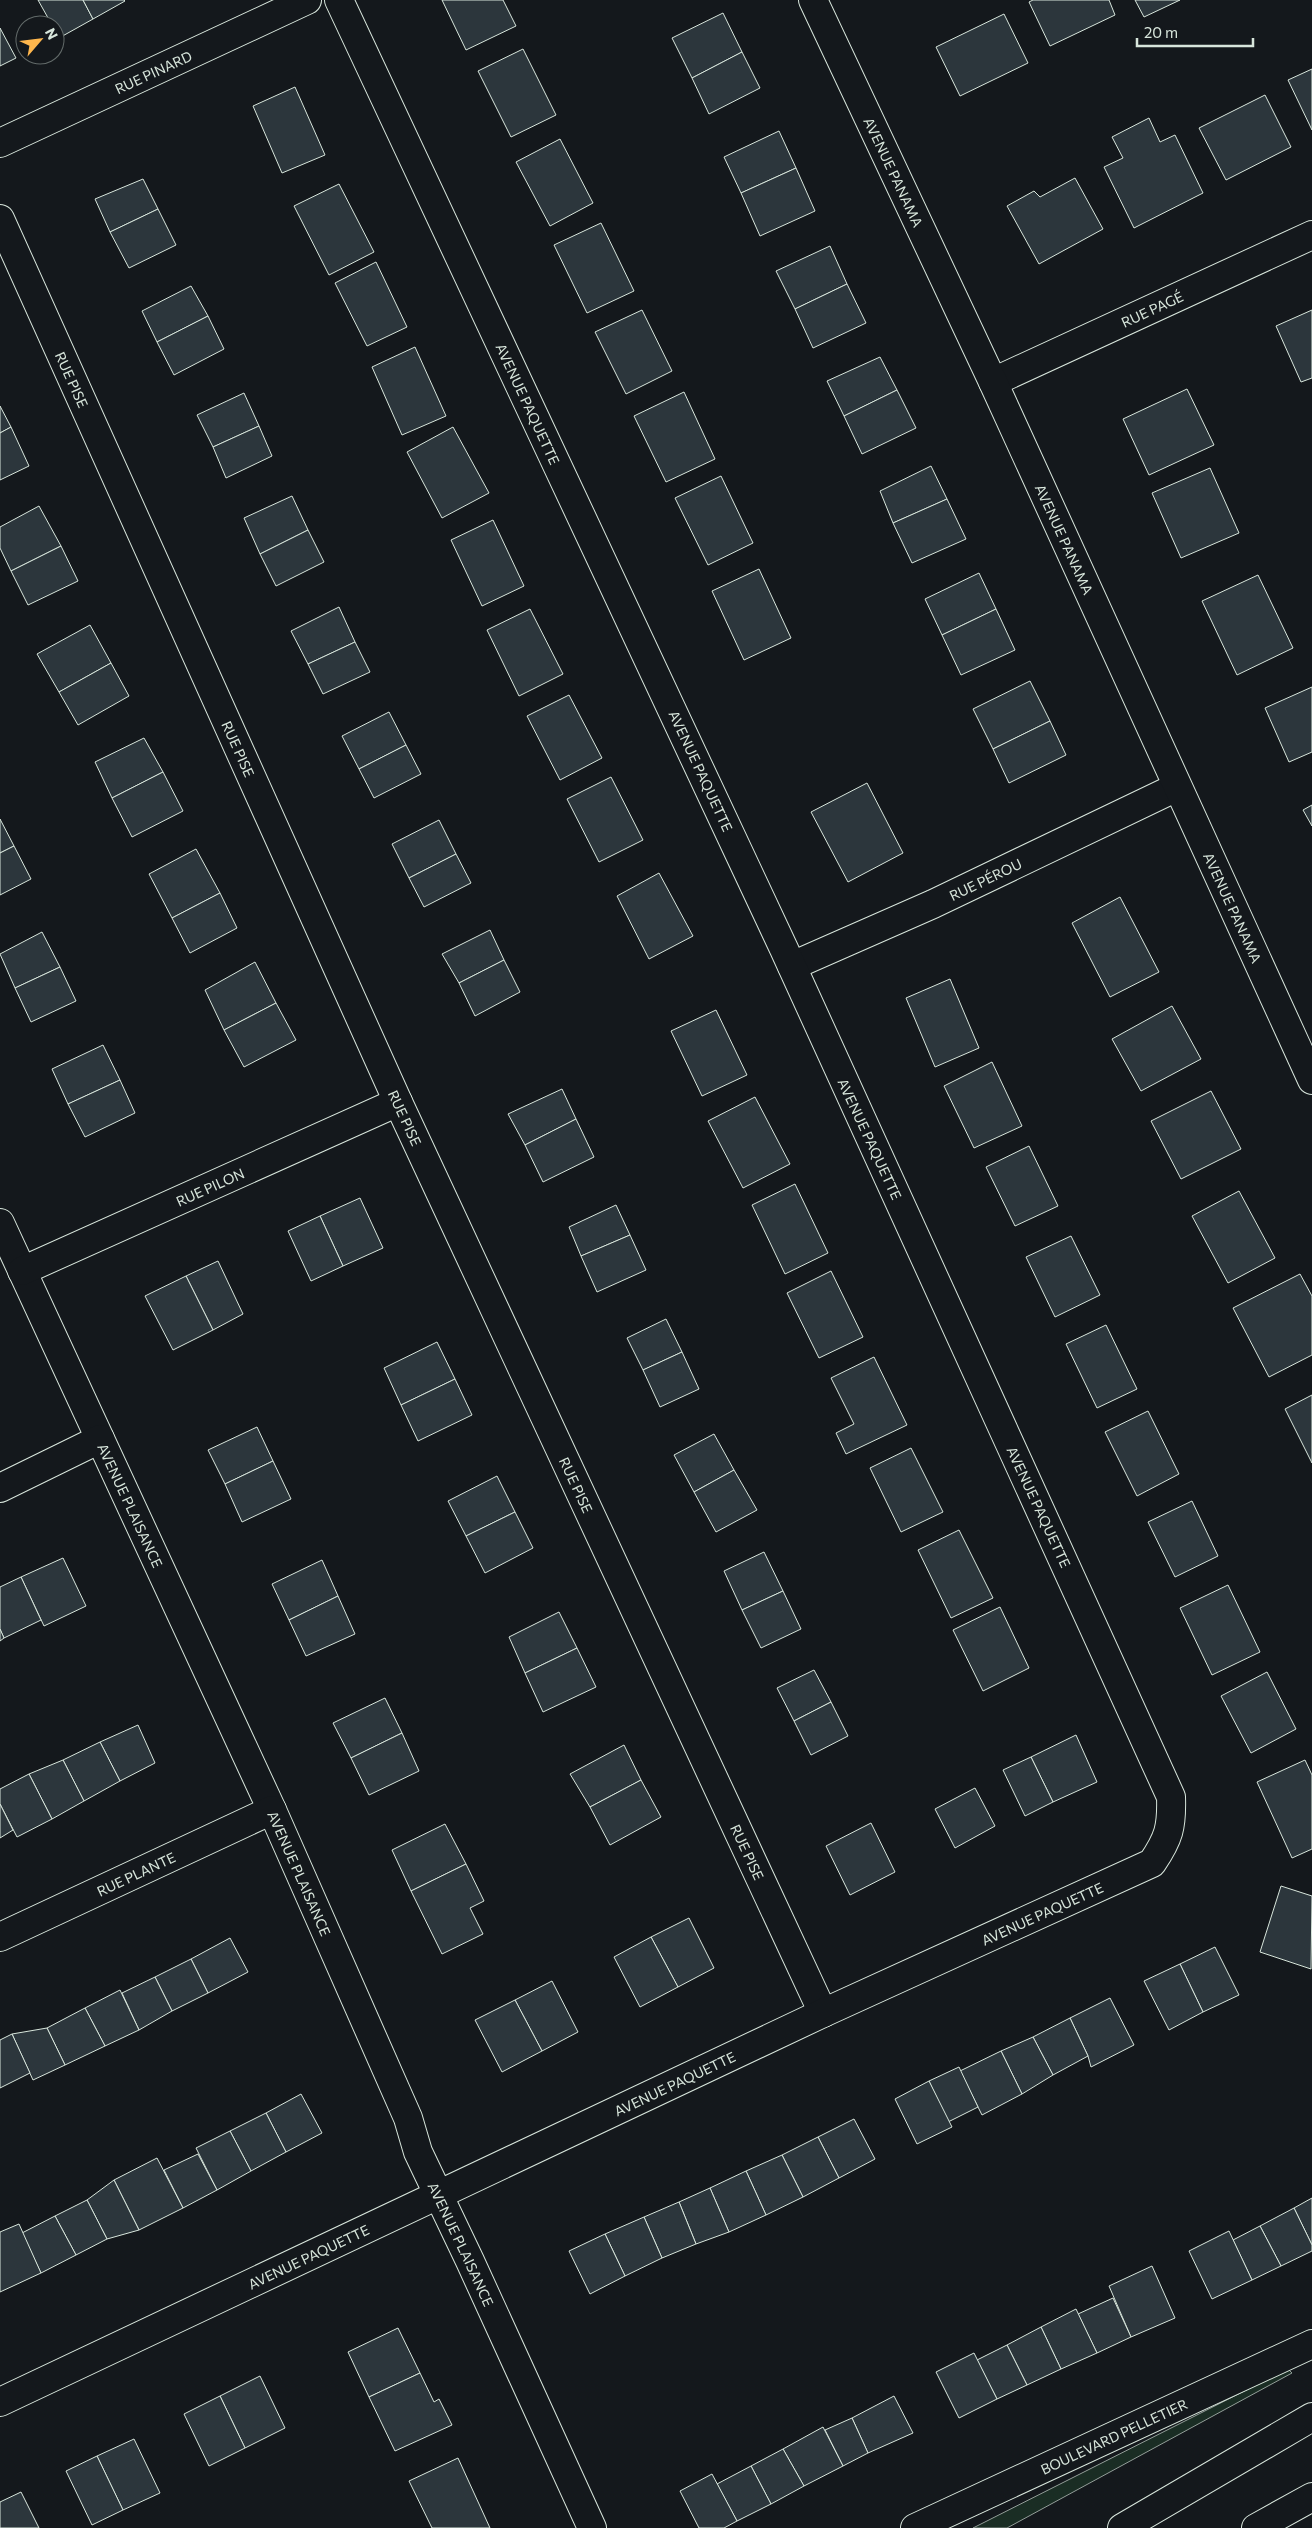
<svg xmlns="http://www.w3.org/2000/svg" width="1312" height="2528" viewBox="0 0 1312 2528" font-family="Commissioner,sans-serif">
	<rect width="100%" height="100%" fill="#14181c"/>
	<!-- green -->
	<polygon fill="#1a2d24" stroke="#939e99" points="1288,2369 1292,2373 1007,2528 973,2528"/>
	<!-- building -->
	<g fill="#2c363c" stroke="#d8e6dc">
		<polygon points="38,0 83,0 93,19 59,38 55,25 52,25"/>
		<polygon points="83,0 124,0 125,1 93,19"/>
		<polygon points="442,0 503,0 516,26 466,50"/>
		<polygon points="1033,0 1109,0 1115,15 1050,46 1029,2"/>
		<polygon points="1135,0 1180,0 1144,17"/>
		<polygon points="723,13 742,52 692,78 672,38"/>
		<polygon points="1004,14 1028,63 960,96 936,47"/>
		<polygon points="0,28 16,58 0,66"/>
		<polygon points="523,49 556,115 511,137 478,71"/>
		<polygon points="742,52 760,88 709,114 692,78"/>
		<polygon points="1312,69 1312,130 1288,80"/>
		<polygon points="295,87 325,155 282,173 253,106"/>
		<polygon points="1265,95 1291,147 1226,180 1199,128"/>
		<polygon points="1149,118 1160,142 1175,135 1203,193 1134,228 1104,167 1123,158 1112,137"/>
		<polygon points="779,131 796,168 741,193 724,157"/>
		<polygon points="560,139 593,203 550,226 516,162"/>
		<polygon points="796,168 815,211 760,236 741,193"/>
		<polygon points="1075,178 1103,229 1039,264 1007,206 1034,191 1040,197"/>
		<polygon points="143,179 158,209 110,232 95,199"/>
		<polygon points="339,184 374,252 329,275 294,206"/>
		<polygon points="158,209 176,245 129,268 110,232"/>
		<polygon points="601,223 634,291 587,313 554,245"/>
		<polygon points="830,246 847,284 795,309 776,271"/>
		<polygon points="376,262 407,327 367,346 335,283"/>
		<polygon points="847,284 866,323 813,348 795,309"/>
		<polygon points="191,286 208,316 157,342 142,311"/>
		<polygon points="642,310 672,371 626,394 595,332"/>
		<polygon points="1312,310 1312,378 1301,382 1276,326"/>
		<polygon points="208,316 224,349 174,375 157,342"/>
		<polygon points="415,347 446,416 402,435 372,367"/>
		<polygon points="880,357 897,390 844,416 827,381"/>
		<polygon points="1187,389 1214,445 1149,475 1123,419"/>
		<polygon points="897,390 916,428 862,454 844,416"/>
		<polygon points="684,392 715,459 666,482 634,416"/>
		<polygon points="244,393 259,426 213,447 197,415"/>
		<polygon points="0,406 11,427 0,433"/>
		<polygon points="259,426 272,456 226,478 213,447"/>
		<polygon points="11,427 29,466 0,480 0,433"/>
		<polygon points="453,427 489,493 442,518 407,452"/>
		<polygon points="931,466 947,499 893,523 880,491"/>
		<polygon points="1210,468 1239,533 1181,558 1152,493"/>
		<polygon points="721,476 753,543 708,565 675,498"/>
		<polygon points="292,496 308,530 260,554 244,518"/>
		<polygon points="947,499 966,539 912,563 893,523"/>
		<polygon points="39,506 61,546 11,571 0,548 0,527"/>
		<polygon points="493,520 524,586 482,606 451,540"/>
		<polygon points="308,530 324,562 276,586 260,554"/>
		<polygon points="61,546 78,581 28,605 11,571"/>
		<polygon points="759,569 791,638 744,660 712,591"/>
		<polygon points="979,573 996,609 942,635 925,599"/>
		<polygon points="1258,575 1293,648 1237,675 1202,601"/>
		<polygon points="339,607 355,642 308,664 291,631"/>
		<polygon points="530,609 563,674 519,696 487,630"/>
		<polygon points="996,609 1015,650 961,675 942,635"/>
		<polygon points="90,625 111,663 59,692 37,654"/>
		<polygon points="355,642 370,672 323,694 308,664"/>
		<polygon points="111,663 129,696 78,725 59,692"/>
		<polygon points="1030,681 1050,721 993,749 973,709"/>
		<polygon points="1312,687 1312,752 1289,762 1265,708"/>
		<polygon points="569,695 602,758 560,780 527,716"/>
		<polygon points="389,712 406,745 359,769 342,736"/>
		<polygon points="1050,721 1066,755 1009,783 993,749"/>
		<polygon points="144,738 163,772 112,798 95,762"/>
		<polygon points="406,745 421,774 374,798 359,769"/>
		<polygon points="163,772 183,811 132,837 112,798"/>
		<polygon points="611,777 643,840 599,862 567,799"/>
		<polygon points="867,783 903,853 848,882 811,812"/>
		<polygon points="1312,805 1312,826 1303,810"/>
		<polygon points="0,819 14,846 0,853"/>
		<polygon points="439,820 456,854 409,878 392,844"/>
		<polygon points="14,846 31,879 0,895 0,853"/>
		<polygon points="196,849 220,893 172,918 149,874"/>
		<polygon points="456,854 471,883 424,907 409,878"/>
		<polygon points="659,873 693,936 649,959 617,896"/>
		<polygon points="220,893 237,928 190,953 172,918"/>
		<polygon points="1120,897 1159,972 1110,997 1072,923"/>
		<polygon points="490,930 504,960 459,983 442,954"/>
		<polygon points="42,932 60,967 15,988 0,954"/>
		<polygon points="504,960 520,992 475,1016 459,983"/>
		<polygon points="255,962 276,1003 224,1030 205,990"/>
		<polygon points="60,967 76,1001 31,1022 15,988"/>
		<polygon points="950,979 979,1048 935,1067 906,998"/>
		<polygon points="276,1003 296,1040 244,1067 224,1030"/>
		<polygon points="1172,1006 1201,1059 1141,1091 1112,1039"/>
		<polygon points="716,1010 747,1075 702,1096 671,1031"/>
		<polygon points="103,1045 120,1080 68,1104 52,1069"/>
		<polygon points="992,1062 1022,1126 974,1148 944,1086"/>
		<polygon points="120,1080 135,1113 85,1137 68,1104"/>
		<polygon points="562,1089 576,1119 525,1145 508,1114"/>
		<polygon points="1211,1091 1241,1149 1181,1179 1151,1121"/>
		<polygon points="755,1097 790,1164 743,1188 708,1121"/>
		<polygon points="576,1119 594,1157 543,1182 525,1145"/>
		<polygon points="1029,1146 1058,1206 1015,1226 986,1167"/>
		<polygon points="795,1184 828,1253 785,1274 752,1205"/>
		<polygon points="1239,1191 1275,1258 1228,1283 1192,1216"/>
		<polygon points="360,1198 383,1248 343,1266 320,1216"/>
		<polygon points="616,1205 630,1235 581,1256 569,1227"/>
		<polygon points="320,1216 343,1266 311,1281 288,1231"/>
		<polygon points="630,1235 646,1270 597,1292 581,1256"/>
		<polygon points="1071,1236 1100,1295 1055,1317 1026,1257"/>
		<polygon points="218,1261 243,1314 213,1330 186,1276"/>
		<polygon points="831,1271 863,1337 819,1358 787,1293"/>
		<polygon points="1300,1274 1312,1296 1312,1355 1269,1377 1233,1308"/>
		<polygon points="186,1276 213,1330 173,1350 145,1296"/>
		<polygon points="666,1319 682,1352 643,1370 627,1338"/>
		<polygon points="1106,1325 1137,1389 1097,1408 1066,1344"/>
		<polygon points="437,1342 455,1379 401,1405 384,1368"/>
		<polygon points="682,1352 699,1389 660,1407 643,1370"/>
		<polygon points="874,1357 907,1425 846,1454 836,1433 854,1424 831,1378"/>
		<polygon points="455,1379 472,1415 418,1441 401,1405"/>
		<polygon points="1312,1395 1312,1463 1285,1409"/>
		<polygon points="1148,1411 1179,1474 1137,1496 1105,1432"/>
		<polygon points="257,1427 273,1461 225,1484 208,1450"/>
		<polygon points="714,1434 734,1470 694,1492 674,1455"/>
		<polygon points="911,1448 943,1512 901,1532 870,1468"/>
		<polygon points="273,1461 291,1499 242,1522 225,1484"/>
		<polygon points="734,1470 757,1510 716,1532 694,1492"/>
		<polygon points="497,1476 515,1512 466,1536 448,1501"/>
		<polygon points="1192,1501 1218,1556 1175,1577 1148,1522"/>
		<polygon points="515,1512 533,1548 485,1573 466,1536"/>
		<polygon points="959,1530 993,1598 951,1618 918,1550"/>
		<polygon points="764,1552 783,1591 742,1610 724,1571"/>
		<polygon points="63,1558 86,1606 44,1626 21,1577"/>
		<polygon points="322,1560 338,1596 289,1620 272,1584"/>
		<polygon points="21,1577 41,1620 4,1638 0,1629 0,1587"/>
		<polygon points="1228,1585 1260,1652 1212,1675 1180,1608"/>
		<polygon points="783,1591 801,1629 761,1648 742,1610"/>
		<polygon points="338,1596 355,1634 306,1656 289,1620"/>
		<polygon points="1000,1607 1029,1668 983,1691 953,1630"/>
		<polygon points="559,1612 577,1648 525,1673 509,1637"/>
		<polygon points="0,1629 4,1638 0,1641"/>
		<polygon points="577,1648 596,1687 543,1712 525,1673"/>
		<polygon points="814,1670 831,1702 794,1721 777,1688"/>
		<polygon points="1267,1672 1296,1729 1251,1753 1221,1696"/>
		<polygon points="385,1698 402,1733 351,1758 333,1723"/>
		<polygon points="831,1702 848,1736 811,1755 794,1721"/>
		<polygon points="138,1725 155,1763 120,1781 100,1742"/>
		<polygon points="402,1733 419,1771 369,1795 351,1758"/>
		<polygon points="1076,1735 1097,1782 1053,1802 1031,1757"/>
		<polygon points="100,1742 120,1781 84,1801 63,1760"/>
		<polygon points="624,1745 641,1780 590,1807 570,1774"/>
		<polygon points="1031,1757 1053,1802 1025,1816 1003,1770"/>
		<polygon points="63,1760 84,1801 52,1819 29,1774"/>
		<polygon points="1305,1760 1312,1775 1312,1849 1292,1858 1257,1782"/>
		<polygon points="29,1774 52,1819 17,1837 0,1804 0,1789"/>
		<polygon points="641,1780 661,1817 610,1845 590,1807"/>
		<polygon points="975,1788 995,1826 955,1848 935,1809"/>
		<polygon points="0,1804 13,1830 0,1838"/>
		<polygon points="871,1823 895,1872 850,1895 826,1846"/>
		<polygon points="445,1824 466,1864 411,1891 392,1850"/>
		<polygon points="466,1864 484,1901 470,1908 483,1934 442,1954 411,1891"/>
		<polygon points="1281,1886 1312,1896 1311,1969 1260,1952"/>
		<polygon points="689,1918 714,1968 678,1987 651,1937"/>
		<polygon points="651,1937 678,1987 640,2007 614,1957"/>
		<polygon points="230,1938 248,1972 208,1993 191,1959"/>
		<polygon points="1215,1947 1239,1995 1203,2012 1180,1964"/>
		<polygon points="191,1959 208,1993 172,2011 155,1977"/>
		<polygon points="1180,1964 1203,2012 1169,2030 1144,1981"/>
		<polygon points="155,1977 172,2011 139,2030 122,1993"/>
		<polygon points="552,1981 578,2032 542,2051 515,2000"/>
		<polygon points="120,1990 139,2030 105,2046 85,2008"/>
		<polygon points="1110,1998 1134,2045 1091,2067 1088,2056 1070,2018"/>
		<polygon points="515,2000 542,2051 502,2072 475,2020"/>
		<polygon points="85,2008 105,2046 65,2065 47,2028"/>
		<polygon points="1070,2018 1088,2056 1053,2075 1033,2037"/>
		<polygon points="47,2028 65,2065 33,2080 12,2034"/>
		<polygon points="12,2034 30,2073 0,2088 0,2040"/>
		<polygon points="1033,2037 1053,2075 1022,2094 1001,2051"/>
		<polygon points="1001,2051 1022,2094 982,2115 960,2071"/>
		<polygon points="959,2067 978,2107 948,2122 929,2081"/>
		<polygon points="929,2081 952,2127 917,2144 895,2099"/>
		<polygon points="301,2094 322,2133 286,2152 266,2113"/>
		<polygon points="266,2113 286,2152 251,2171 230,2131"/>
		<polygon points="854,2119 875,2159 839,2178 818,2137"/>
		<polygon points="230,2131 251,2171 217,2190 196,2148"/>
		<polygon points="818,2137 839,2178 803,2197 782,2155"/>
		<polygon points="198,2154 217,2190 183,2208 164,2170"/>
		<polygon points="782,2155 803,2197 766,2215 746,2171"/>
		<polygon points="157,2158 183,2208 139,2230 114,2180"/>
		<polygon points="746,2171 766,2215 729,2232 710,2188"/>
		<polygon points="114,2180 139,2230 107,2239 87,2200"/>
		<polygon points="710,2188 729,2232 696,2244 679,2202"/>
		<polygon points="1312,2198 1312,2245 1294,2208"/>
		<polygon points="87,2200 107,2239 76,2255 55,2216"/>
		<polygon points="679,2202 696,2244 662,2258 644,2217"/>
		<polygon points="1294,2208 1312,2245 1312,2251 1281,2266 1260,2226"/>
		<polygon points="55,2216 76,2255 41,2273 22,2233"/>
		<polygon points="644,2217 662,2258 625,2276 605,2234"/>
		<polygon points="19,2224 41,2273 0,2292 0,2232"/>
		<polygon points="1260,2226 1281,2266 1252,2280 1233,2240"/>
		<polygon points="1229,2231 1252,2280 1212,2299 1189,2251"/>
		<polygon points="605,2234 625,2276 590,2294 569,2251"/>
		<polygon points="1152,2266 1175,2318 1131,2337 1109,2286"/>
		<polygon points="1113,2298 1131,2337 1097,2353 1078,2314"/>
		<polygon points="1076,2309 1097,2353 1061,2369 1041,2327"/>
		<polygon points="1041,2327 1061,2369 1027,2385 1007,2345"/>
		<polygon points="398,2328 420,2373 369,2397 348,2352"/>
		<polygon points="1007,2345 1027,2385 997,2399 977,2360"/>
		<polygon points="974,2353 997,2399 959,2418 936,2372"/>
		<polygon points="420,2373 434,2402 439,2399 452,2425 395,2451 369,2397"/>
		<polygon points="260,2376 285,2428 245,2448 220,2396"/>
		<polygon points="220,2396 245,2448 209,2466 184,2414"/>
		<polygon points="894,2396 913,2433 868,2453 852,2418"/>
		<polygon points="852,2418 868,2453 843,2466 825,2430"/>
		<polygon points="823,2427 843,2466 804,2486 783,2449"/>
		<polygon points="134,2439 160,2493 123,2510 97,2456"/>
		<polygon points="783,2449 804,2486 771,2504 751,2466"/>
		<polygon points="97,2456 123,2510 92,2525 66,2471"/>
		<polygon points="458,2458 490,2528 432,2528 409,2481"/>
		<polygon points="751,2466 771,2504 737,2521 717,2484"/>
		<polygon points="712,2474 737,2521 724,2528 699,2528 680,2491"/>
		<polygon points="21,2492 39,2528 0,2528 0,2502"/>
	</g>
	<g fill="none" stroke-linecap="round" stroke-linejoin="round">
		<defs>
			<g id="street">
				<path id="s1" d="M 0,143 L 307,0"/>
				<path id="s2" d="M 0,219 L 398,1102 L 823,2013"/>
				<path id="s3" d="M 993,382 L 1312,235"/>
				<path id="s4" d="M 792,966 L 933,904 L 1177,787"/>
				<path id="s5" d="M 0,1223 L 272,1810 L 408,2118 L 418,2152 L 470,2261 L 592,2528"/>
				<path id="s6" d="M 22,1271 L 398,1102"/>
				<polyline points="0,1488 100,1439"/>
				<path id="s7" d="M 0,1937 L 272,1810"/>
				<path id="s8" d="M 0,2402 L 823,2013 L 1152,1863 C 1169,1838 1172,1827 1171,1797 L 784,949 L 339,0"/>
				<path id="s9" d="M 915,2528 L 1312,2344"/>
			</g>
			<g id="secondary">
				<path id="s10" d="M 813,0 L 993,382 L 1312,1080"/>
				<polyline points="1122,2528 1312,2417"/>
				<polyline points="1256,2528 1312,2497"/>
			</g>
		</defs>
		<!-- street casing -->
		<use href="#street" stroke="#d8e6dc" stroke-width="30"/>
		<!-- secondary casing -->
		<use href="#secondary" stroke="#d8e6dc" stroke-width="30"/>
		<!-- street -->
		<use href="#street" stroke="#14181c" stroke-width="28"/>
		<!-- secondary -->
		<use href="#secondary" stroke="#14181c" stroke-width="28"/>
	</g>
	<g text-anchor="middle" dominant-baseline="central" stroke-width="4" stroke-linejoin="round" paint-order="stroke">
		<!-- street labels -->
		<g font-size="14" fill="#d8e6dc" stroke="#14181c">
			<text stroke="none"><textPath href="#s1" startOffset="169">RUE PINARD</textPath></text>
			<text stroke="none"><textPath href="#s10" startOffset="190">AVENUE PANAMA</textPath></text>
			<text stroke="none"><textPath href="#s3" startOffset="175">RUE PAGÉ</textPath></text>
			<text stroke="none"><textPath href="#s2" startOffset="176">RUE PISE</textPath></text>
			<text transform="translate(528 404) rotate(65)">AVENUE PAQUETTE</text>
			<text stroke="none"><textPath href="#s10" startOffset="595">AVENUE PANAMA</textPath></text>
			<text stroke="none"><textPath href="#s2" startOffset="581">RUE PISE</textPath></text>
			<text transform="translate(701 771) rotate(65)">AVENUE PAQUETTE</text>
			<text stroke="none"><textPath href="#s4" startOffset="212">RUE PÉROU</textPath></text>
			<text stroke="none"><textPath href="#s10" startOffset="1000">AVENUE PANAMA</textPath></text>
			<text stroke="none"><textPath href="#s2" startOffset="986">RUE PISE</textPath></text>
			<text transform="translate(870 1139) rotate(65)">AVENUE PAQUETTE</text>
			<text stroke="none"><textPath href="#s6" startOffset="206">RUE PILON</textPath></text>
			<text stroke="none"><textPath href="#s2" startOffset="1391">RUE PISE</textPath></text>
			<text stroke="none"><textPath href="#s5" startOffset="311">AVENUE PLAISANCE</textPath></text>
			<text transform="translate(1039 1507) rotate(65)">AVENUE PAQUETTE</text>
			<text stroke="none"><textPath href="#s2" startOffset="1796">RUE PISE</textPath></text>
			<text stroke="none"><textPath href="#s7" startOffset="150">RUE PLANTE</textPath></text>
			<text stroke="none"><textPath href="#s5" startOffset="716">AVENUE PLAISANCE</textPath></text>
			<text stroke="none"><textPath href="#s8" startOffset="1151">AVENUE PAQUETTE</textPath></text>
			<text stroke="none"><textPath href="#s8" startOffset="746">AVENUE PAQUETTE</textPath></text>
			<text stroke="none"><textPath href="#s5" startOffset="1121">AVENUE PLAISANCE</textPath></text>
			<text stroke="none"><textPath href="#s8" startOffset="341">AVENUE PAQUETTE</textPath></text>
			<text stroke="none"><textPath href="#s9" startOffset="219">BOULEVARD PELLETIER</textPath></text>
		</g>
	</g>
	<!-- north arrow -->
	<g transform="translate(40 40) rotate(62)"><circle r="24" fill="#14181c" stroke="#626a69"/>
	<path d="M0-4L9 19L0 12L-9 19Z" fill="#ffb74d"/>
	<text y="-8" font-size="14" font-weight="bold" text-anchor="middle" fill="#d8e6dc">N</text>
	</g>
	<!-- scale -->
	<path d="M1137 38v8h116v-8" fill="none" stroke="#d8e6dc" stroke-width="2.5"/>
	<text x="1144" y="38" font-size="15" fill="#d8e6dc" stroke="#14181c" stroke-width="4" paint-order="stroke">20 m</text>
</svg>
